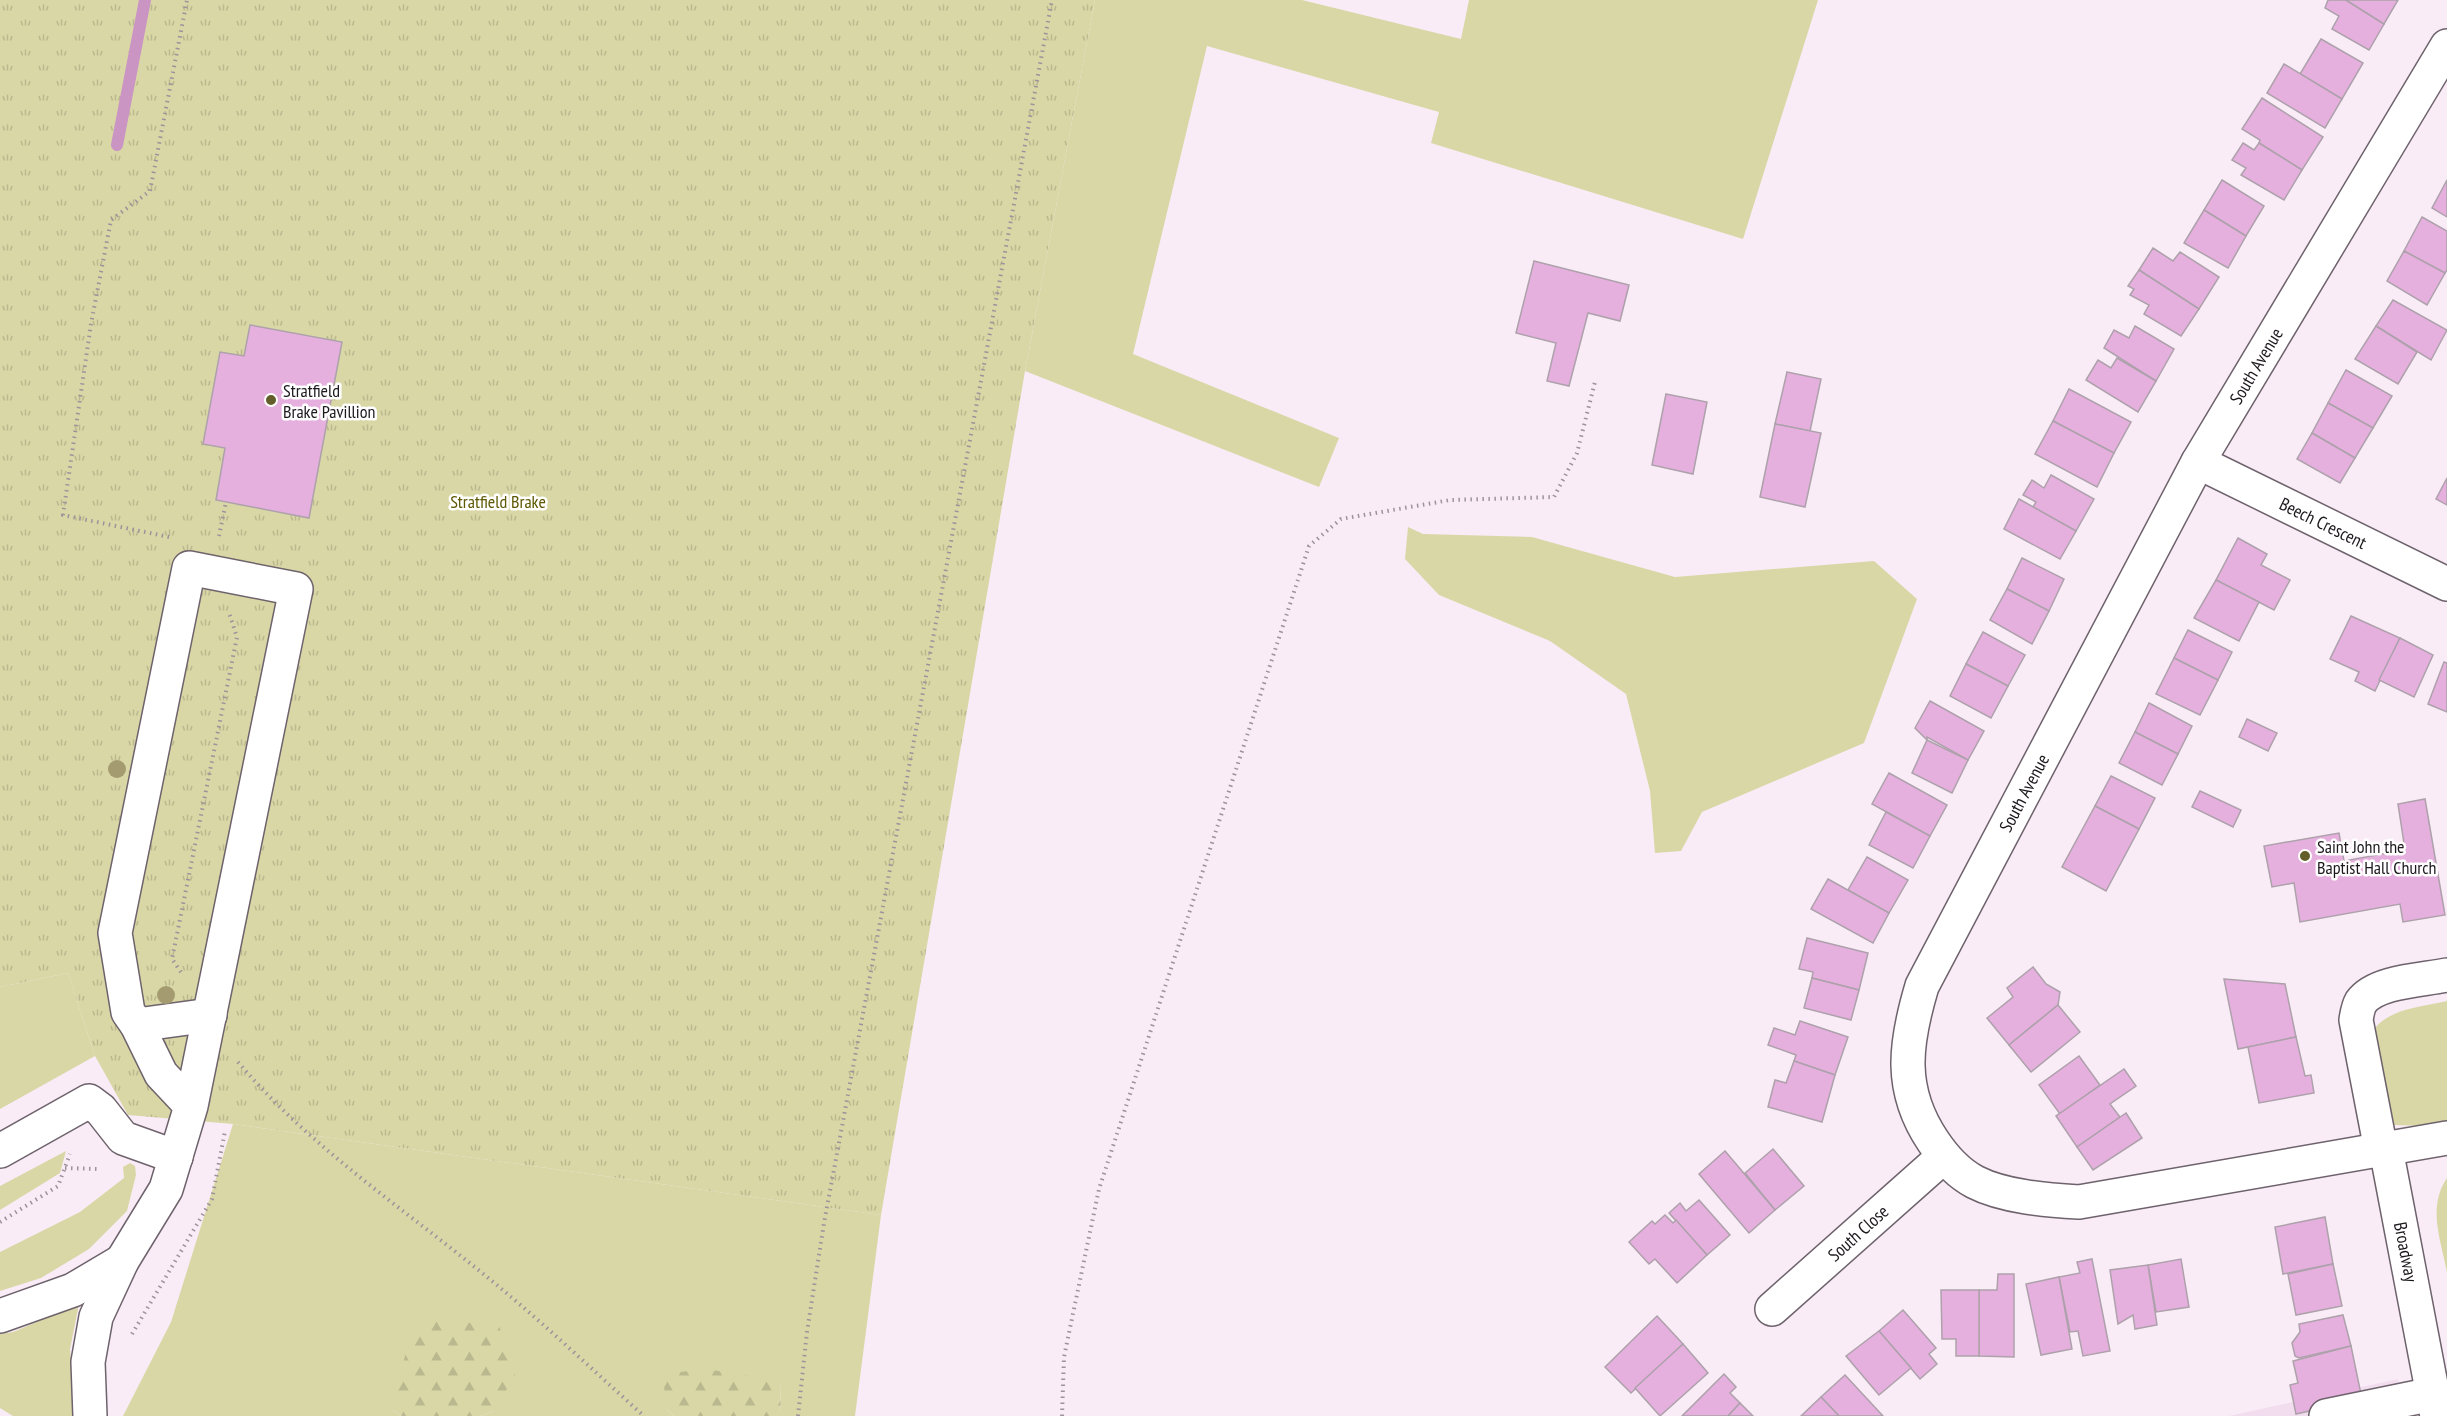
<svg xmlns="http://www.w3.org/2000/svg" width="2447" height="1416" viewBox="0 0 2447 1416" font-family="'PT Sans Narrow',sans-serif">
	<defs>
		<pattern id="forest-firs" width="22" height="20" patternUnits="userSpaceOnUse" patternTransform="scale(1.5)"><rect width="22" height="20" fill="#dad7a6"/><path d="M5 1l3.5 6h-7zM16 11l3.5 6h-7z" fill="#bab88e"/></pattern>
		<pattern id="park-tufts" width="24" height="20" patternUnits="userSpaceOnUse" patternTransform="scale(1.5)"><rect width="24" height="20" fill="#dad7a6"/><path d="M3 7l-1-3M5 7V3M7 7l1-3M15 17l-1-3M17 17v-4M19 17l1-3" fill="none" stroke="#bab88e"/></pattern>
	</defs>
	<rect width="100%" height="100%" fill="#f9ecf7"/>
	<!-- built -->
	<polygon fill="#f1ddee" points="2398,1379 2404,1416 2229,1416"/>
	<!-- green -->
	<g fill="#dad7a6">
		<polygon points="1095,0 1302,0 1461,39 1469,0 1818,0 1743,239 1431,143 1439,112 1207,46 1133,354 1339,438 1319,487 1025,371"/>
		<polygon points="1408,527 1423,534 1532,537 1675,577 1874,561 1917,599 1864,743 1702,812 1681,851 1655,853 1650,791 1626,694 1550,641 1439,595 1405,559"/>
		<polygon points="68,973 95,1056 0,1109 0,987"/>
		<path d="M 2447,1001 L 2447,1122 L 2423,1126 L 2394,1125 L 2386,1115 L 2370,1035 C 2386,1008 2418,1008 2447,1001 Z"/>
		<polygon points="233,1124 881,1215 855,1416 781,1416 780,1381 666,1409 674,1416 480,1416 494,1411 392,1410 402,1416 123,1416 171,1322"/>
		<polygon points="66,1151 60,1173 0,1210 0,1186"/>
		<polygon points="130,1163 135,1166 136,1175 127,1211 89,1249 41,1278 0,1291 0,1252 80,1212 124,1178 123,1167"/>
		<path d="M 2447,1178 L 2447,1272 C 2441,1240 2427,1207 2447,1178 Z"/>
		<polygon points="79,1304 70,1349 75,1416 13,1416 0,1408 0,1334 13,1332"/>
	</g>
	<!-- forest -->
	<g fill="url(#forest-firs)">
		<polygon points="435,1319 499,1326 515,1375 494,1411 480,1416 402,1416 392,1410 410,1335"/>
		<polygon points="706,1369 780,1381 781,1416 674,1416 666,1409 663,1374"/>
	</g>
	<!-- park -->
	<polygon fill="url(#park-tufts)" points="0,0 1095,0 1025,371 881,1215 233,1124 128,1115 95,1056 68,973 0,987"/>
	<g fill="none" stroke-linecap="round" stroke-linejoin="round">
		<!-- stream -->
		<polyline stroke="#ca95c2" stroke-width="12" points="117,145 145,0"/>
	</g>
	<!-- building -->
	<g fill="#e6b0de" stroke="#ada1ab" stroke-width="1.5">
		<polygon points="2328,0 2346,0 2384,24 2369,50 2332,29 2339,16 2325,8"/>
		<polygon points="2346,0 2398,0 2384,24"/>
		<polygon points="2321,39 2363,63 2342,99 2300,74"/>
		<polygon points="2284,64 2342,99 2325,128 2267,93"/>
		<polygon points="2262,98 2323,137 2302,170 2259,143 2260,140 2242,129"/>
		<polygon points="2243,143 2254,150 2259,143 2302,170 2284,200 2241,175 2246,168 2232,160"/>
		<polygon points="2222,180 2264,206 2246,236 2204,210"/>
		<polygon points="2447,180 2447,217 2432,208"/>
		<polygon points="2204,210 2246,236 2228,268 2184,243"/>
		<polygon points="2422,217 2447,231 2447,270 2445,273 2404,251"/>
		<polygon points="2153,248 2173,261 2180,252 2219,277 2199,309 2139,270"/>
		<polygon points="2404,251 2445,273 2427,305 2387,281"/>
		<polygon points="1534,261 1629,285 1620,321 1588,313 1569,386 1547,381 1556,343 1516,333"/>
		<polygon points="2139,270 2199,309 2181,336 2144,314 2149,305 2130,295 2134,289 2128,286"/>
		<polygon points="2393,300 2447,330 2431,360 2376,326"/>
		<polygon points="250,325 342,342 309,518 216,500 225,448 203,444 220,352 244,356"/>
		<polygon points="2135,326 2174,349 2156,381 2104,348 2114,330 2129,338"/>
		<polygon points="2376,326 2417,352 2398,384 2355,359"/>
		<polygon points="2117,358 2156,381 2138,412 2086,380 2098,360 2111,368"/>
		<polygon points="2346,370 2392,396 2373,428 2328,403"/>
		<polygon points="1787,372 1821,379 1810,431 1775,424"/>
		<polygon points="2069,389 2131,422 2114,453 2053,421"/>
		<polygon points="1666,394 1707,402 1693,474 1652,465"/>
		<polygon points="2328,403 2373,428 2355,458 2312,433"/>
		<polygon points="2053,421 2114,453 2097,487 2035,454"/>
		<polygon points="1775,424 1821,433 1805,507 1760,497"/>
		<polygon points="2312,433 2355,458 2340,483 2297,459"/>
		<polygon points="2051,475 2094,499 2076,531 2033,507 2036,502 2023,495 2032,480 2044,488"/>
		<polygon points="2447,478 2447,505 2436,499"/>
		<polygon points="2019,499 2076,531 2060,559 2004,529"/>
		<polygon points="2238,538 2267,554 2261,565 2290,580 2274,610 2216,580"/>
		<polygon points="2022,558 2064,579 2049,611 2007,589"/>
		<polygon points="2216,580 2259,602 2239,641 2194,618"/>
		<polygon points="2007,589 2049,611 2032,644 1990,620"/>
		<polygon points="2351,616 2400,638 2375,691 2355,681 2359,672 2330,659"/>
		<polygon points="2188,630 2232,652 2218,680 2174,658"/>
		<polygon points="1983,632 2025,655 2008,686 1966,664"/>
		<polygon points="2400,638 2433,655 2414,697 2379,680"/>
		<polygon points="2174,658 2218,680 2200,715 2156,694"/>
		<polygon points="2444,662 2447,663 2447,712 2428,704"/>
		<polygon points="1966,664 2008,686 1991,718 1950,696"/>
		<polygon points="1930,701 1984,731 1968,760 1927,737 1927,740 1915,728"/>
		<polygon points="2149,703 2192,726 2178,754 2135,732"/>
		<polygon points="2247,719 2277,733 2268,751 2239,737"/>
		<polygon points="2135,732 2178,754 2162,785 2119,763"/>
		<polygon points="1927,740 1968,760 1952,793 1912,773"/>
		<polygon points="1889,773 1947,805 1930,836 1872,804"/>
		<polygon points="2111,776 2155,798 2139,829 2095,806"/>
		<polygon points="2200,791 2241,810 2233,827 2192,807"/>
		<polygon points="2425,799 2445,915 2403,922 2400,904 2300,922 2294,883 2272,887 2264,846 2339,833 2344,861 2405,850 2398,804"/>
		<polygon points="2095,806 2139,829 2106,891 2062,867"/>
		<polygon points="1886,812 1930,836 1913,868 1869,845"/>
		<polygon points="1867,857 1908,880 1889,913 1848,890"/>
		<polygon points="1828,879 1889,913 1873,943 1811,909"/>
		<polygon points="1807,938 1868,953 1859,990 1812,978 1813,972 1799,969"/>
		<polygon points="2033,967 2046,984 2060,992 2058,1005 2009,1045 1987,1018 2013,997 2007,988"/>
		<polygon points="1812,978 1859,990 1851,1020 1804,1008"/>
		<polygon points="2224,979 2285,984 2296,1037 2238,1049"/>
		<polygon points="2058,1005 2080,1032 2031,1072 2009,1045"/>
		<polygon points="1800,1021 1848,1037 1835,1075 1794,1061 1796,1055 1768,1045 1774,1028 1795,1035"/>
		<polygon points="2296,1037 2305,1076 2311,1075 2314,1093 2259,1103 2248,1047"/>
		<polygon points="2079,1056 2100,1085 2060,1114 2039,1085"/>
		<polygon points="1794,1061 1835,1075 1822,1122 1768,1107 1775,1080 1786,1083"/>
		<polygon points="2124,1069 2136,1086 2110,1104 2120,1117 2077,1147 2056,1116"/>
		<polygon points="2126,1113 2142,1138 2093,1170 2077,1147"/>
		<polygon points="1773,1149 1804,1186 1775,1210 1745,1173"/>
		<polygon points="1725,1151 1775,1210 1749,1233 1699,1174"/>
		<polygon points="1699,1200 1730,1235 1707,1255 1669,1213 1680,1203 1686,1211"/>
		<polygon points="1665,1215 1673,1223 1676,1220 1707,1255 1677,1283 1655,1259 1649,1264 1629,1242 1652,1221 1655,1224"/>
		<polygon points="2325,1217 2333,1264 2283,1274 2275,1227"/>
		<polygon points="2092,1259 2110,1351 2083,1356 2078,1331 2070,1332 2059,1277 2080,1273 2077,1262"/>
		<polygon points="2181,1259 2189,1307 2156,1312 2148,1265"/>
		<polygon points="2333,1264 2342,1306 2296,1315 2288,1274"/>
		<polygon points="2148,1265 2157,1325 2135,1329 2133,1315 2118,1324 2110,1270"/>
		<polygon points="1998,1274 2014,1274 2014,1357 1979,1356 1979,1290 1997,1290"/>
		<polygon points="2059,1277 2072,1349 2041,1355 2026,1284"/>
		<polygon points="1941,1290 1979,1290 1979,1356 1956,1356 1956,1339 1942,1339"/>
		<polygon points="1903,1310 1936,1348 1929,1354 1937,1364 1920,1379 1879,1331"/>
		<polygon points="2343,1315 2351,1346 2299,1358 2295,1356 2292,1343 2300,1332 2299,1324"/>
		<polygon points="1657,1316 1683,1344 1631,1393 1605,1367"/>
		<polygon points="1879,1331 1911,1368 1879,1395 1846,1356"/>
		<polygon points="1683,1344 1708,1373 1660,1416 1635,1388"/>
		<polygon points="2351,1346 2362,1399 2296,1414 2290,1385 2298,1383 2293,1361"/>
		<polygon points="1724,1374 1736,1387 1730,1393 1740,1403 1728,1416 1682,1416"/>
		<polygon points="1845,1375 1883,1416 1839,1416 1821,1397"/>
		<polygon points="1821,1397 1839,1416 1801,1416"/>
		<polygon points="1740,1403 1753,1416 1728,1416"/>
	</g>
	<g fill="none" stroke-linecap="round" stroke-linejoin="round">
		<defs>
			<g id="minor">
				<path d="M 2447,46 L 2198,462 L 1922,986 C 1905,1043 1898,1089 1933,1141 C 1943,1156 1958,1173 1975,1182 C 2004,1197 2047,1200 2079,1202 L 2447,1138"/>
				<polyline points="2198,462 2447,584"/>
				<polyline points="137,1025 210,1015"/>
				<polyline points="2386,1149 2437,1416"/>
				<path d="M 2381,1150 L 2356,1020 C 2357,1014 2358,1007 2361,1002 C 2376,981 2423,980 2447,975"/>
				<polyline points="0,1151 89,1101 101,1110 123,1138 176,1157"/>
				<polyline points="1772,1309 1943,1157"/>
				<polyline points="0,1316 73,1290 122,1261"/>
				<polyline points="90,1416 88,1362 96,1317 122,1261 166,1189 191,1106 296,589 189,568 115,933 128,1012 137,1025 161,1074 191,1106"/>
				<polyline points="2326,1416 2433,1394"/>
			</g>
		</defs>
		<!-- minor casing -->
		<use href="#minor" stroke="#6e636c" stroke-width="36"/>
		<!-- path -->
		<g stroke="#9c939b" stroke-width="4" stroke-dasharray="1.5 4.5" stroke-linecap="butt">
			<polyline points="219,536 226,502"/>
			<polyline points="169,537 63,515 91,324 111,220 150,191 187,0"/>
			<polyline points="181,972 172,959 237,637 229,613"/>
			<path d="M 238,1062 C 314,1152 415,1216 504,1291 C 552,1331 597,1374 644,1416"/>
			<polyline points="65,1168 98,1169 100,1167"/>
			<polyline points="0,1222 58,1186 70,1154"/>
			<polyline points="132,1334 212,1199 225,1131"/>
			<polyline points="798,1416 807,1332 824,1223 1052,0"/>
			<polyline points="1062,1416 1064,1357 1099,1189 1309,546 1341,519 1450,500 1554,497 1577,453 1595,382"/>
		</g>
		<!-- minor -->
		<use href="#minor" stroke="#fff" stroke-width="33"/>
	</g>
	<!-- trees -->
	<g fill="#a49b71">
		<circle cx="117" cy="769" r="9"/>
		<circle cx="166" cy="995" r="9"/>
	</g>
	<!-- markers -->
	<g fill="#625d2a" stroke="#fff" stroke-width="2">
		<circle cx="271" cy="400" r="6"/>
		<circle cx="2305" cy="856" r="6"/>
	</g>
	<g text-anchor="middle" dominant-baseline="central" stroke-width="5" stroke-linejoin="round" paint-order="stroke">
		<!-- street labels -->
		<g font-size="18" fill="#1c181c" stroke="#fff">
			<text transform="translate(2256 366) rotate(-59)">South Avenue</text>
			<text transform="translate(2323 523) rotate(26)">Beech Crescent</text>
			<text transform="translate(2024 793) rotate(-62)">South Avenue</text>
			<text transform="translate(1858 1233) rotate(-42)">South Close</text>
			<text transform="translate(2406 1252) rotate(79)">Broadway</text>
		</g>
		<!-- poi labels -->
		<g font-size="18" fill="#1c181c" stroke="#fff" text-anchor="start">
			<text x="283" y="390">Stratfield<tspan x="283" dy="21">Brake Pavillion</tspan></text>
			<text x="2317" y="846">Saint John the<tspan x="2317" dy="21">Baptist Hall Church</tspan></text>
		</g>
		<!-- park labels -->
		<g font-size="18" fill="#5e5803" stroke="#fff">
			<text x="498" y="501">Stratfield Brake</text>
		</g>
	</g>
</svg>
